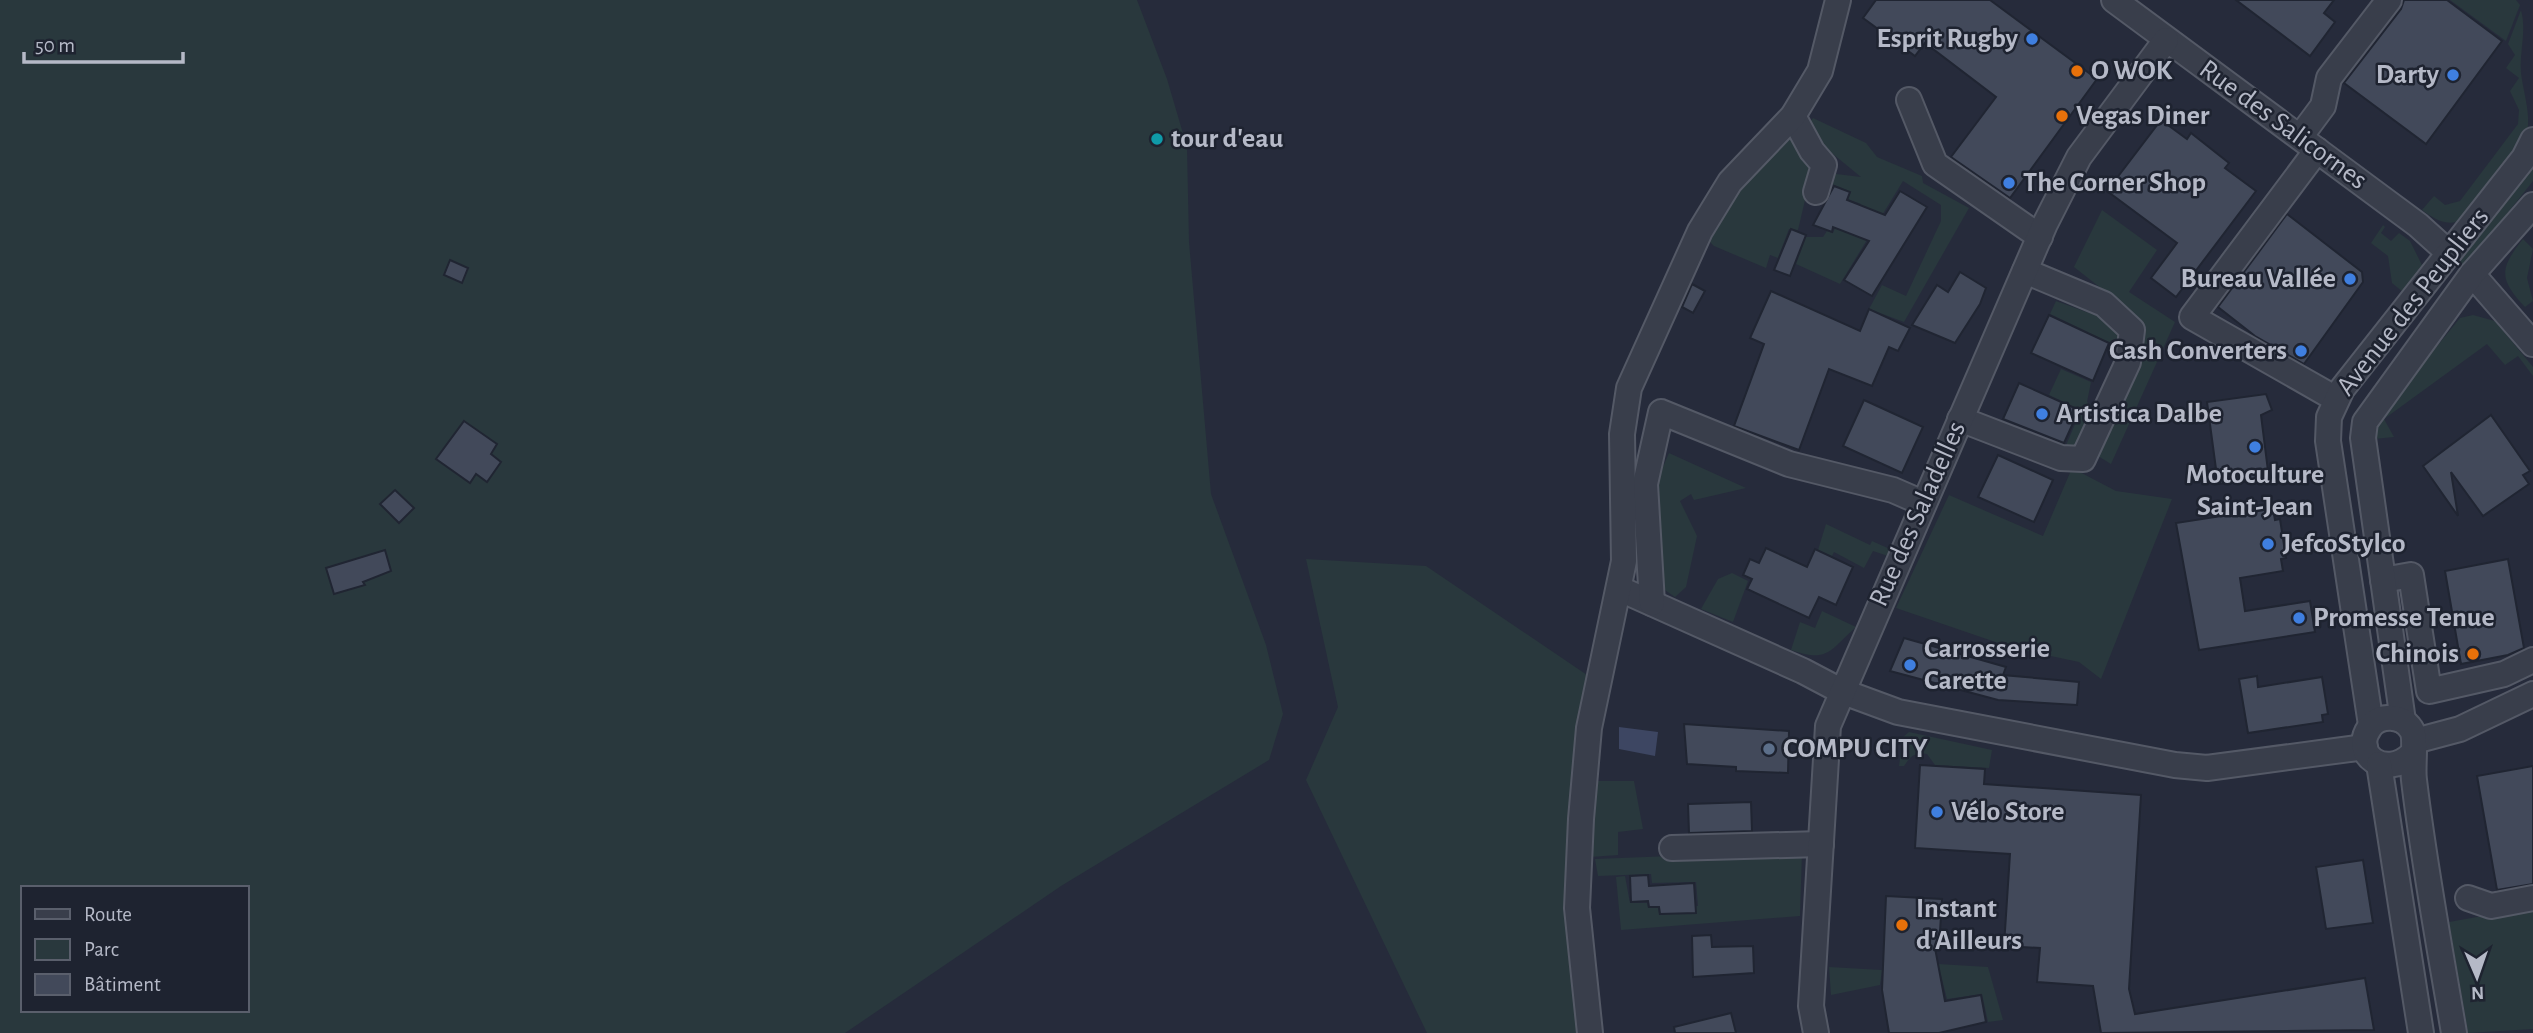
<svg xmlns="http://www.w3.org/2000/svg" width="2533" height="1033" viewBox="0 0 2533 1033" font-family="'Alegreya Sans',sans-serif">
	<rect width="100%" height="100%" fill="#262b3b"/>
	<!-- green -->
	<g fill="#29383d" fill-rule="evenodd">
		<path d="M 0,0 L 1137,0 L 1167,79 L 1187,147 L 1189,242 L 1211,494 L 1266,645 L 1283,714 L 1269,760 L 1061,886 L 845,1033 L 0,1033 ZM 23,888 L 247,888 L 247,1010 L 23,1010 Z"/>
		<polygon points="2450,0 2516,0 2520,5 2506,41"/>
		<path d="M 2521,10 C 2527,31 2519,52 2521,73 C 2524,97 2533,118 2525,142 C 2520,156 2469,219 2456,222 C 2442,225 2432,217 2422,210 L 2434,196 L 2445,205 L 2460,201 L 2518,124 L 2519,110 L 2510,91 L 2519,78 L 2506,68 L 2515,55 L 2508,44 Z"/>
		<polygon points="1813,118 1866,143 1877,157 1922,176 1923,183 1969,208 1904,322 1869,309 1882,285 1906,296 1941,221 1941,205 1903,181 1840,284 1796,264 1806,237 1823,237 1827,231 1833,233 1835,228 1850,234 1861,204 1848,199 1851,192 1825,181 1828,173 1861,177 1811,136 1808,125"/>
		<polygon points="1791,130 1813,166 1798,230 1789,229 1778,258 1770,255 1766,268 1714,246 1706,238 1738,188"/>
		<polygon points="2533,161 2533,181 2464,268 2454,259"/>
		<polygon points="2102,210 2157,250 2129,292 2175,322 2111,464 2098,456 2103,445 2125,307 2074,267"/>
		<polygon points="2383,225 2385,227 2381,233 2391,241 2399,233 2410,241 2423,267 2417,280 2403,292 2392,283 2388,256 2371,243"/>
		<path d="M 2523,239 L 2533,249 L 2527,278 L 2533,301 L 2525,307 C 2499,279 2499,269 2523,239 Z"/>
		<polygon points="2056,301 2117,323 2123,349 2050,314"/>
		<polygon points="2473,315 2495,321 2533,367 2533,376 2518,356 2505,365 2487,344 2384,419 2394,437 2374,439 2380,416 2460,318"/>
		<polygon points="2061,369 2091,382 2087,402 2099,411 2078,456 2064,450 2081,410 2049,395"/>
		<polygon points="1669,453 1746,488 1694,500 1691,494 1680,501 1697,536 1686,587 1675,597 1662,588 1656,483"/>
		<polygon points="2072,468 2116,491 2172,499 2101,679 2079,662 2013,648 1896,608 1949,495 2043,536"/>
		<polygon points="1826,524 1870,545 1872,541 1892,550 1888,556 1873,551 1864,568 1834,552 1832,556 1818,550"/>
		<polygon points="1306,559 1426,566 1587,675 1567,862 1579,1033 1427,1033 1306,780 1338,707"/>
		<polygon points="1732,573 1748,581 1733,622 1701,609 1718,579"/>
		<path d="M 1822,611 L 1856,627 C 1829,651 1828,663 1791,650 L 1800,622 L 1815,628 Z"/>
		<path d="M 1909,732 L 1992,750 L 1989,768 L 1935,765 L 1927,754 C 1914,752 1911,756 1904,766 L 1899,766 L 1903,737 Z"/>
		<polygon points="1595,781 1634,781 1643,829 1618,832 1618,855 1590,857"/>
		<polygon points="1802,851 1800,916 1621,930 1616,877 1625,876 1630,903 1647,903 1648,908 1658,908 1659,915 1670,914 1671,907 1698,906 1696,882 1652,883 1651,874 1598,876 1595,859"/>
		<polygon points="2533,907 2533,1029 2468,1033 2449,922"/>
		<polygon points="1905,962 1988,967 2003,1020 1988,1022 1982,994 1947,999 1941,975 1929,976"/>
		<polygon points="1829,967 1882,970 1880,985 1831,995"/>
	</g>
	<!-- water -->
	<polygon fill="#3d4662" points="1619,727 1658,732 1655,756 1619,749"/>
	<!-- building -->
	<g fill="#42495a" stroke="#202532" stroke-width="2">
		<polygon points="1876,0 1990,0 2097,79 2010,198 1951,157 1996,97 1925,43 1915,56 1863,18"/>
		<polygon points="2236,0 2334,0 2324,13 2335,22 2310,56"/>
		<polygon points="2404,0 2447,0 2502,41 2426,144 2344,83 2401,9"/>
		<polygon points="2161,120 2187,139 2191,133 2229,163 2225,168 2256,191 2176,297 2151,278 2177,243 2107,191"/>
		<polygon points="1834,186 1850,192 1847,200 1885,215 1900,191 1927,207 1872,296 1844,280 1869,241 1833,227 1832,232 1813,225"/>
		<polygon points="2287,214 2362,272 2363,282 2304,364 2255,336 2218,307"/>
		<polygon points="1791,229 1806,235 1790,276 1774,270"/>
		<polygon points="450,260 468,268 462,283 444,275"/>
		<polygon points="1960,272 1986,288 1980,304 1955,343 1912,325 1937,285 1948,292"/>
		<polygon points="1692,284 1705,291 1693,313 1682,307"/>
		<polygon points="1771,291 1860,331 1869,309 1910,328 1898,351 1889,347 1872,386 1829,369 1799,450 1734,426 1764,344 1750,338"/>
		<polygon points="2049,315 2109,343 2093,381 2031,353"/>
		<polygon points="2019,383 2079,410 2064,443 2003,419"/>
		<polygon points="2266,394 2272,410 2261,415 2269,479 2218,484 2207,402"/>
		<polygon points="1864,400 1923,427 1902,473 1843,446"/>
		<polygon points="2491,415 2530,471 2523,475 2529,484 2483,516 2451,472 2458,516 2423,466"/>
		<polygon points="464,421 497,444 491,454 501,462 487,482 476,474 470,483 436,459"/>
		<polygon points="1998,455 2053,480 2034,522 1978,497"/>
		<polygon points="395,490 414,508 399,523 380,504"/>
		<polygon points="2273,508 2275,520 2280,519 2286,558 2281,559 2283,571 2240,578 2245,611 2310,601 2315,632 2199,650 2176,523"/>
		<polygon points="1766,548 1807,567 1815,549 1853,567 1836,605 1819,597 1809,618 1747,589 1752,579 1743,575 1750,559 1759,563"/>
		<polygon points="385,550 391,571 363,582 365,585 334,594 326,568"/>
		<polygon points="2508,559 2524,648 2508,655 2461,664 2445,571"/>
		<polygon points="1904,638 2006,667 2003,675 2079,682 2077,705 1998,700 1890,671"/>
		<polygon points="2257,676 2258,687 2322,677 2328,714 2322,715 2323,722 2248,733 2239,679"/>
		<polygon points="1684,724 1789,731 1788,773 1736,771 1736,767 1687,764"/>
		<polygon points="1920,765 1985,769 1984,784 2141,795 2129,989 2135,1014 2365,978 2374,1030 2101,1033 2093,986 2037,982 2040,948 2004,946 2010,854 1915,848"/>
		<polygon points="2533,766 2533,884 2497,890 2477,776"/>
		<polygon points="1751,802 1752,831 1689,833 1688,804"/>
		<polygon points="2363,860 2373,923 2326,929 2316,867"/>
		<polygon points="1648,875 1649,886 1694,883 1696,913 1660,914 1659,907 1649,907 1648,901 1631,902 1630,876"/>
		<polygon points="1886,896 1942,899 1939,948 1935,948 1945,1001 1981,995 1986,1022 1939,1033 1889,1033 1882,990"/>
		<polygon points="1711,935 1712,947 1753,946 1754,973 1693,977 1692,936"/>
		<polygon points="1731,1013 1736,1033 1675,1033 1674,1027"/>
	</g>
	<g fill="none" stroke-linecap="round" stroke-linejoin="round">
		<defs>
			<g id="minor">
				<polyline points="2114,0 2418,225 2449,253"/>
				<polyline points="1909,100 1935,164 2040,237"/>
				<polyline points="1793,116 1812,151 1824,165 1816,192"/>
				<polyline points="2300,137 2323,106 2329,78 2389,0"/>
				<polyline points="2317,150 2192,317 2336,399"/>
				<polyline points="2472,274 2533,344"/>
				<polyline points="1960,419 2061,458 2083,459 2128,362 2132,330 2104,304 2025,271"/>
				<polyline points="2383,580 2411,575 2429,691 2504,674 2533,660"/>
				<polyline points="1620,589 1803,671 1841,691 1898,712 2175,765 2207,768 2365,747"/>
				<polyline points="1652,603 1645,484 1661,412 1789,464 1893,490 1923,503"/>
				<polyline points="2403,721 2363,438 2365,422 2472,274 2533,205"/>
				<polyline points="2371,725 2328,441 2329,417 2342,389 2524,158 2533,140"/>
				<polyline points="2415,741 2460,729 2533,694"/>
				<path d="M 2411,755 C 2386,779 2350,755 2370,727 C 2380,714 2402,715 2411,729 C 2417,737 2412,767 2414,780 C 2424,865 2440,949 2454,1033"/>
				<polyline points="2379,764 2421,1033"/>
				<polyline points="1672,848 1821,844"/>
				<polyline points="2468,898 2491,906 2533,898"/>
				<polyline points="1590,1033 1577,908 1581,819 1589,728 1624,561 1622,434 1629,388 1700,231 1730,182 1793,116 1820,71 1838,0"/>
				<polyline points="1816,1033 1811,1006 1828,726 2045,224 2079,157 2166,40"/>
			</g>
		</defs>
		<!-- minor casing -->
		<use href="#minor" stroke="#545966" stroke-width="28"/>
		<!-- minor -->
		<use href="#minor" stroke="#393e4b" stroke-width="24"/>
	</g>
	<!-- markers -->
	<g fill="#3f7fe0" stroke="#1e2330" stroke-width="2.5">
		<circle cx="2032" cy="39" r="7"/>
		<circle cx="2453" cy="75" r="7"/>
		<circle cx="2009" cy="183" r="7"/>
		<circle cx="2350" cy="279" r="7"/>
		<circle cx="2301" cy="351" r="7"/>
		<circle cx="2042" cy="414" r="7"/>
		<circle cx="2255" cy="447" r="7"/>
		<circle cx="2268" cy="544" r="7"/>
		<circle cx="2299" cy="618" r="7"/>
		<circle cx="1910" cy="665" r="7"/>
		<circle cx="1937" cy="812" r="7"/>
	</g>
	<g fill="#e8710a" stroke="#1e2330" stroke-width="2.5">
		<circle cx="2077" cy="71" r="7"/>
		<circle cx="2062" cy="116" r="7"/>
		<circle cx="2473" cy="654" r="7"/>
		<circle cx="1902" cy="925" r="7"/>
	</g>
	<circle fill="#0f9aa8" stroke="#1e2330" stroke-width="2.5" cx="1157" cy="139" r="7"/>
	<circle fill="#5c6f8a" stroke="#1e2330" stroke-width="2.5" cx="1769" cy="749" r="7"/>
	<g text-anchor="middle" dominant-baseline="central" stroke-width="5" stroke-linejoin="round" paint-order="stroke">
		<!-- poi labels -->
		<g font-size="28" font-weight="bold" fill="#b5b9c7" stroke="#1e2330" text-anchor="start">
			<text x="2018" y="39" text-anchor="end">Esprit Rugby</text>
			<text x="2091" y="71">O WOK</text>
			<text x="2439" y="75" text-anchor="end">Darty</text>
			<text x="2076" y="116">Vegas Diner</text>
			<text x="1171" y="139">tour d'eau</text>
			<text x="2023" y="183">The Corner Shop</text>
			<text x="2336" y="279" text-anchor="end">Bureau Vallée</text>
			<text x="2287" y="351" text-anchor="end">Cash Converters</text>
			<text x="2056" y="414">Artistica Dalbe</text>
			<text x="2255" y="475" text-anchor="middle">Motoculture<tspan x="2255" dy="32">Saint-Jean</tspan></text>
			<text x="2282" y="544">JefcoStylco</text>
			<text x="2313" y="618">Promesse Tenue</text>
			<text x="1924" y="649">Carrosserie<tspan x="1924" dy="32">Carette</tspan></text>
			<text x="2459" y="654" text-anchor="end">Chinois</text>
			<text x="1783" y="749">COMPU CITY</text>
			<text x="1951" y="812">Vélo Store</text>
			<text x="1916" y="909">Instant<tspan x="1916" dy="32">d'Ailleurs</tspan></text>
		</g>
		<!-- street labels -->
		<g font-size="28" fill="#b5b9c7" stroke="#1e2330">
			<text transform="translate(2283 125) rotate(36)">Rue des Salicornes</text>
			<text transform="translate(2413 302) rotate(-52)">Avenue des Peupliers</text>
			<text transform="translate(1918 514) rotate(-66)">Rue des Saladelles</text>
		</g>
	</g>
	<!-- legend -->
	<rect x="21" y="886" width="228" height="126" fill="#1e2330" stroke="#5a5f6c" stroke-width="2"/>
	<rect x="35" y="909" width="35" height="10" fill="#393e4b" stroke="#5a5f6c" stroke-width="2"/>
	<text x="84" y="921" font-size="21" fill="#b5b9c7">Route</text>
	<rect x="35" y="939" width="35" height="21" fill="#29383d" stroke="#5a5f6c" stroke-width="2"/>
	<text x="84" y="956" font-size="21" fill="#b5b9c7">Parc</text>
	<rect x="35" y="974" width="35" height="21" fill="#42495a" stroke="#5a5f6c" stroke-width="2"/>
	<text x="84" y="991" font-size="21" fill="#b5b9c7">Bâtiment</text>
	<!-- north arrow -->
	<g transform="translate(2477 977) rotate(178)" stroke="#1e2330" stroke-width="5" paint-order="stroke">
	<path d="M0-5L12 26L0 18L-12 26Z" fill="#b5b9c7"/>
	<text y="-10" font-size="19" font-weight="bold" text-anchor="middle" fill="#b5b9c7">N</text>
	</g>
	<!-- scale -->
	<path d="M24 52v10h159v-10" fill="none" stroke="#b5b9c7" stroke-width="3.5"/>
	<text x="35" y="52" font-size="21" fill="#b5b9c7" stroke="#1e2330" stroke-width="5" paint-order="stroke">50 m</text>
</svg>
